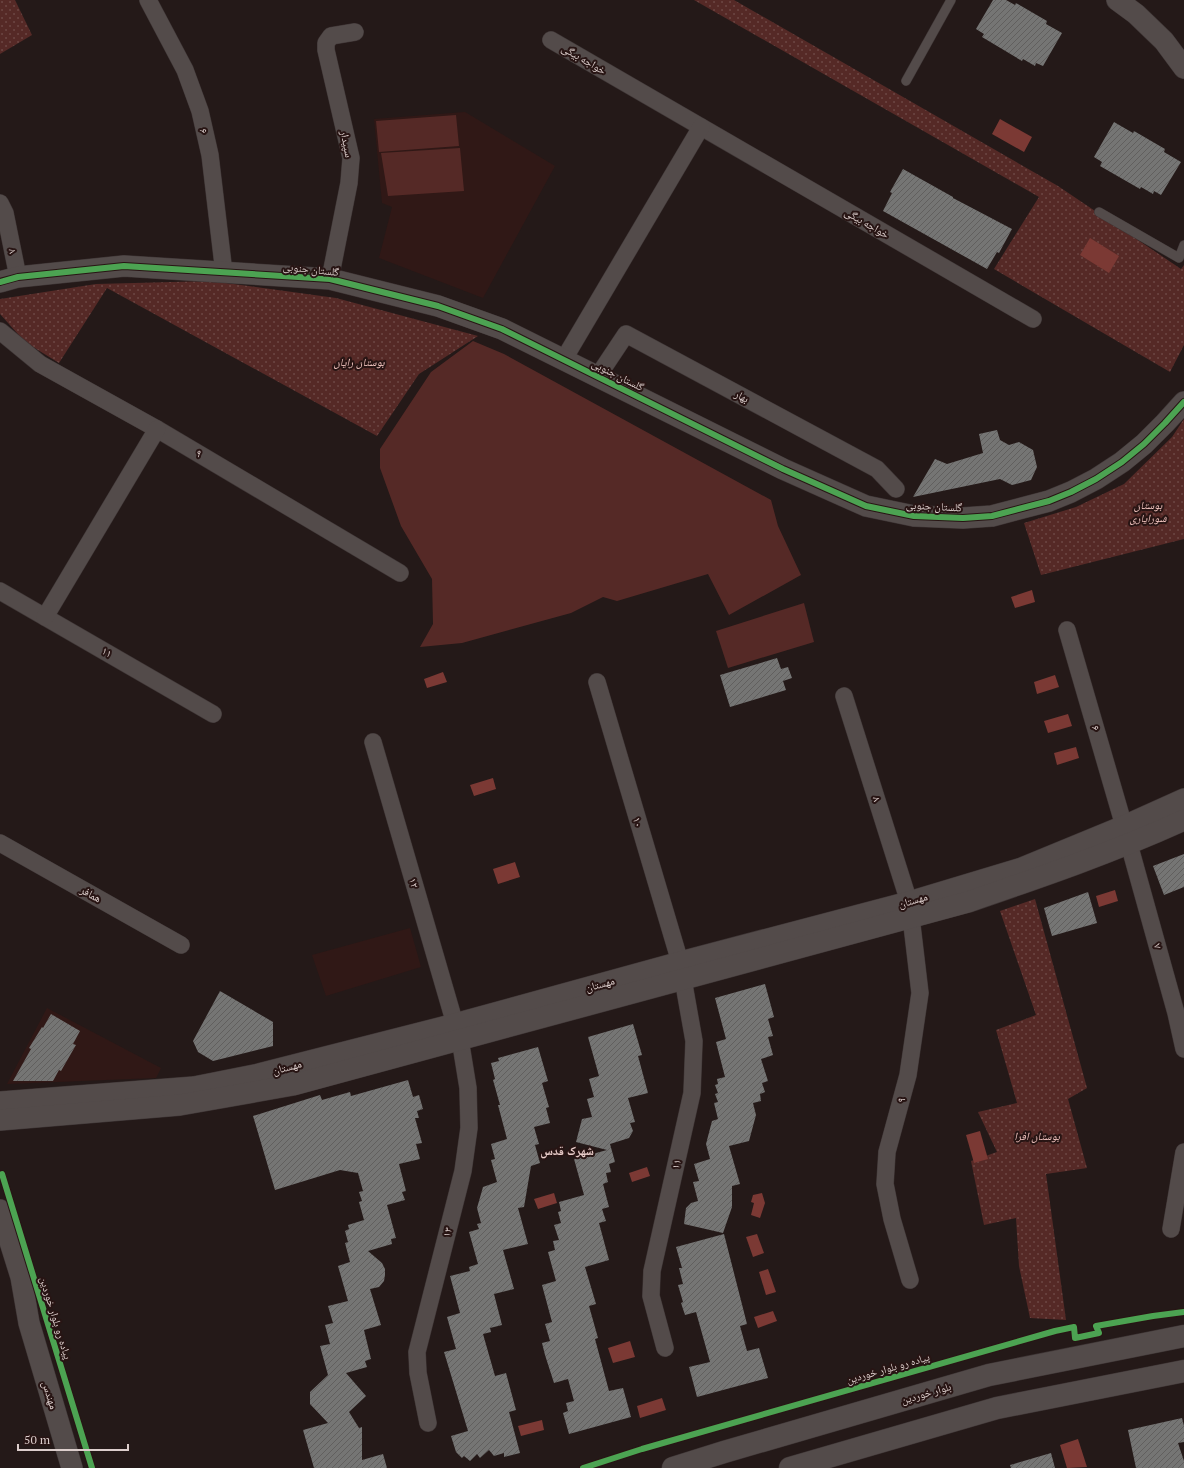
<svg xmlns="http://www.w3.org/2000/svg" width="1184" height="1468" viewBox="0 0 1184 1468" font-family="'PT Serif','Noto Naskh Arabic',serif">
	<defs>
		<pattern id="park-dots" width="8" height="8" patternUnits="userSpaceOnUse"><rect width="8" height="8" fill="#552926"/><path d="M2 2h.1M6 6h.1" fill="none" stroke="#6d4744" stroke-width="1.8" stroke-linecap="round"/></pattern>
		<pattern id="building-hatch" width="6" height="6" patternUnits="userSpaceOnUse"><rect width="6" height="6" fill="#757574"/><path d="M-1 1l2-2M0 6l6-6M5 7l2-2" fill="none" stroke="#615f5e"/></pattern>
	</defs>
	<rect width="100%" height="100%" fill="#241918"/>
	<!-- built -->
	<g fill="#301816">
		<polygon points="465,112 555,166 483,298 379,258 392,207 382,203 374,119"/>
		<polygon points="410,928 421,967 326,996 312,955"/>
		<polygon points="47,1008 161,1068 156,1078 7,1084"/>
	</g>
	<!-- park -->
	<g fill="url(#park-dots)">
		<polygon points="0,0 15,0 32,35 0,54"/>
		<polygon points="694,0 734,0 1058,186 1181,269 1184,265 1184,345 1170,372 994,269 1039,197"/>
		<polygon points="211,281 336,298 478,336 419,374 377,436 107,288 59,363 25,342 0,314 0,299 96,284"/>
		<polygon points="1184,419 1184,539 1041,575 1024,523 1076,507 1124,484 1172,437"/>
		<polygon points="1035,899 1087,1088 1068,1099 1087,1168 1046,1174 1066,1320 1030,1318 1019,1266 1016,1218 984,1225 971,1161 997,1152 978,1112 1017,1103 996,1030 1036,1015 1000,911"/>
	</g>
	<!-- garden -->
	<g fill="#552926">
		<polygon points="456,115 459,146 379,152 376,121"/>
		<polygon points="460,148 464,191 388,196 381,153"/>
		<polygon points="473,341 504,354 771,500 778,526 801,575 729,615 708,574 617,601 603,597 571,613 462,643 420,647 433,624 432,579 401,526 380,468 380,449 431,372"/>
		<polygon points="804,603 814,642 728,668 716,631"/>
	</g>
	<!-- water -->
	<g fill="#7b3934">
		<polygon points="1000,119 1032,137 1024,152 992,134"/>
		<polygon points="1090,238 1119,256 1109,273 1080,255"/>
		<polygon points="1032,590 1035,602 1015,608 1011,597"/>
		<polygon points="443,672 447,682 427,688 424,679"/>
		<polygon points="1055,675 1059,687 1037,694 1034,682"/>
		<polygon points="1068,714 1072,726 1048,733 1044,721"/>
		<polygon points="1076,747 1079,758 1057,765 1054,753"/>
		<polygon points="493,778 496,789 474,796 470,785"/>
		<polygon points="515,862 520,877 498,884 493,869"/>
		<polygon points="1115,890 1118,901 1099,907 1096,896"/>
		<polygon points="980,1131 988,1159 974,1163 966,1135"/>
		<polygon points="647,1167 650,1176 632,1182 629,1173"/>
		<polygon points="554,1193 557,1203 538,1209 534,1199"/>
		<polygon points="762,1193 765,1203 760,1218 751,1215 754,1203 751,1202 753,1195"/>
		<polygon points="757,1234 764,1253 753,1257 746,1237"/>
		<polygon points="768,1269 776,1292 766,1295 759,1272"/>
		<polygon points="773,1311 777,1321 758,1328 754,1317"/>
		<polygon points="630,1341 635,1357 613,1363 608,1348"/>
		<polygon points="662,1398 666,1410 640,1418 637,1406"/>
		<polygon points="542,1420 544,1430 521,1436 518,1426"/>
		<polygon points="1078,1439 1087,1467 1067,1468 1060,1445"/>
	</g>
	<!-- building -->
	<g fill="url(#building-hatch)">
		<polygon points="993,0 1006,0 1015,5 1016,3 1047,21 1046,24 1062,33 1043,66 1036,63 1035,66 1023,59 1022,61 982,37 984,34 976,29"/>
		<polygon points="1114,122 1133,133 1134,131 1165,149 1164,152 1181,162 1161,195 1154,191 1153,194 1141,187 1140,189 1100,166 1102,162 1094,157"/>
		<polygon points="903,169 953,197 953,198 1012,229 999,253 997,252 987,269 883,211 892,193 890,192"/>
		<polygon points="997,430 1000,440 1009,445 1019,442 1033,450 1037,467 1031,480 1012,485 1000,479 913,497 935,459 947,464 983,453 979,434"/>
		<polygon points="777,658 781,669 788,667 792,678 783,681 786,690 730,707 720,675"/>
		<polygon points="1184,854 1184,887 1164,895 1153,866"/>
		<polygon points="1088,892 1097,923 1052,936 1044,908"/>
		<polygon points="765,984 774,1017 768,1019 773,1036 768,1037 773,1055 761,1059 768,1081 762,1083 765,1092 760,1094 761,1101 753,1103 756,1115 749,1141 729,1146 740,1184 732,1186 732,1207 723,1233 684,1224 686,1208 691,1203 698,1201 693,1182 699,1181 694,1164 710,1159 706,1144 712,1121 718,1119 714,1103 718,1102 715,1094 718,1093 715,1085 718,1084 717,1079 725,1077 716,1042 726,1039 715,998"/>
		<polygon points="220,991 273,1022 273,1046 213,1061 198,1052 193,1041"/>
		<polygon points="51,1014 80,1031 73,1044 76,1045 61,1071 59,1070 53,1081 13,1081 31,1049 29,1048 42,1027 43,1028"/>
		<polygon points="633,1024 642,1055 638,1056 648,1093 628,1098 635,1122 630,1123 633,1131 629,1138 610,1144 615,1162 609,1164 611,1172 606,1173 608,1182 603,1184 609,1207 602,1209 606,1221 599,1223 609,1260 585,1267 596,1304 589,1306 598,1338 595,1339 609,1391 623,1388 631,1417 569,1434 563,1413 568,1411 566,1403 574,1401 568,1379 554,1383 545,1355 542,1343 550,1341 545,1324 552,1322 542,1285 556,1281 548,1252 555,1250 553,1241 559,1240 554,1225 561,1223 558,1212 561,1211 559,1202 584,1195 574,1159 607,1150 576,1142 582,1119 592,1117 587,1099 594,1097 589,1079 599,1076 588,1037"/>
		<polygon points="538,1047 548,1081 542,1083 549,1107 546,1108 550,1123 534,1127 539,1144 535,1145 540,1163 531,1166 524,1207 518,1208 528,1244 503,1250 514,1289 494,1294 502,1325 490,1328 491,1332 483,1334 495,1376 506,1373 516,1410 509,1412 520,1453 504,1457 504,1453 494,1456 489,1450 480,1458 477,1454 470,1461 464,1456 462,1458 456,1452 451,1436 468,1431 444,1352 456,1349 447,1317 460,1313 450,1276 470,1271 469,1267 478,1264 469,1232 479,1229 477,1224 481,1223 477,1208 483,1187 497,1182 491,1160 495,1159 491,1144 507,1139 498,1105 500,1105 493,1080 495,1079 491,1063 499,1061 498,1058"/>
		<polygon points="408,1080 413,1097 419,1095 423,1109 417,1111 419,1118 415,1118 422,1143 416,1144 420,1159 399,1164 406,1191 402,1192 405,1200 387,1205 396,1238 391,1239 392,1244 368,1251 382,1263 385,1269 385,1275 384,1281 379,1287 370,1289 381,1325 364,1330 371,1359 365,1361 367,1367 346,1373 366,1396 349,1412 359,1428 362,1427 362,1460 383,1454 387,1468 314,1468 303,1430 328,1423 310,1404 310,1392 328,1375 320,1346 330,1344 325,1325 333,1323 328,1306 348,1301 338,1266 350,1262 345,1243 348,1242 345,1231 349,1229 348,1225 364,1220 359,1202 362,1201 359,1192 363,1191 358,1173 340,1170 275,1190 253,1116 320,1095 322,1100 350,1092 351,1096"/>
		<polygon points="724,1234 747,1324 740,1326 747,1351 759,1348 768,1378 697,1397 689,1367 710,1362 696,1312 685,1315 681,1303 683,1302 678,1285 683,1284 679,1268 682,1268 676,1247"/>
		<polygon points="1182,1418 1184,1426 1184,1442 1178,1443 1184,1461 1184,1468 1136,1468 1128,1430"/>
		<polygon points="1051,1453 1055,1468 1011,1468 1010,1465"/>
	</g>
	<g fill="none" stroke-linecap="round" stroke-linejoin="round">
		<defs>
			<g id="service">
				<polyline points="906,81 951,0"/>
				<polyline points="1099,212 1179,258 1184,245"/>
			</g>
			<g id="minor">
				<polyline points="148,0 185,70 200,111 210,155 224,273"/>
				<polyline points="551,40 1033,319"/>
				<polyline points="0,203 5,213 18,277"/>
				<polyline points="330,279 349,183 351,158 326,50 326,43 331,36 355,32"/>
				<polyline points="0,331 40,364 157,429 400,573"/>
				<polyline points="564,359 701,127"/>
				<polyline points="598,376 626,334 877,469 896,489"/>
				<polyline points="0,591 213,714"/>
				<polyline points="45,617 157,429"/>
				<polyline points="1067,630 1124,826"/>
				<polyline points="597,682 680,962"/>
				<polyline points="844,696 909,902"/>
				<polyline points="373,742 455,1024"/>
				<polyline points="0,843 181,945"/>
				<polyline points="1129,844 1176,1013 1184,1049"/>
				<polyline points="1171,1229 1184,1152"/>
				<polyline points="910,1280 892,1219 885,1184 887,1152 908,1075 920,993 911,917"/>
				<polyline points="665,1348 651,1296 652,1271 692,1093 694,1041 683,979"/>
				<polyline points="428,1423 418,1373 417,1352 463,1171 469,1128 468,1088 460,1039"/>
			</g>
			<g id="tertiary">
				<polyline points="1117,0 1136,14 1164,41 1184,68"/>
				<polyline points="0,282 18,277 124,266 330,279 438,306 502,329 783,469 866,506 914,516 963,518 992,516 1049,501 1071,492 1096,479 1122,462 1144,444 1165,423 1184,402"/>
				<polyline points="0,1102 194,1087 259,1074 455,1024 680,962 909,902 1022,868 1124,826 1184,799"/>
				<path d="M 0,1120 L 180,1105 L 293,1085 L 968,902 C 1041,877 1114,852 1184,820"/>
				<polyline points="0,1210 21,1277 29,1323 72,1468"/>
			</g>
			<g id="secondary">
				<polyline points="673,1468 724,1452 989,1375 1184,1336"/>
				<polyline points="790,1468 997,1408 1184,1371"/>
			</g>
		</defs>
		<!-- service casing -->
		<use href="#service" stroke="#3e3535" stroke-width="10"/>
		<!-- minor casing -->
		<use href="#minor" stroke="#3e3535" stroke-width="18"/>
		<!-- tertiary casing -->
		<use href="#tertiary" stroke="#3e3535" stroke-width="22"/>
		<!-- secondary casing -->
		<use href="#secondary" stroke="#3e3535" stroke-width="23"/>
		<!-- service -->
		<use href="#service" stroke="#534b4a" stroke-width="9"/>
		<!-- minor -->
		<use href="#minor" stroke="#534b4a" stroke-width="17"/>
		<!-- tertiary -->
		<use href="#tertiary" stroke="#534b4a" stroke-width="21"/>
		<!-- secondary -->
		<use href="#secondary" stroke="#534b4a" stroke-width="22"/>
		<defs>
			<g id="cycleway">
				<polyline points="0,282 18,277 124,266 330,279 438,306 502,329 783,469 866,506 914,516 963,518 992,516 1049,501 1071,492 1096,479 1122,462 1144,444 1165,423 1184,402"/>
				<polyline points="2,1174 92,1468"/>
				<polyline points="583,1468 642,1449 1055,1331 1074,1327 1075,1338 1099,1333 1096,1326 1153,1316 1184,1312"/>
			</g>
		</defs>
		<!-- cycleway casing -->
		<use href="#cycleway" stroke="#281514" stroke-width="8"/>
		<!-- cycleway -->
		<use href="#cycleway" stroke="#4ca352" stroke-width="6"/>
	</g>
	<g text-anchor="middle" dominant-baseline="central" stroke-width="4" stroke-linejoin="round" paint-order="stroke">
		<!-- street labels -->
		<g font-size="11" fill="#dccecc" stroke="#281514">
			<text transform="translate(584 59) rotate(30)">خواجه بیگی</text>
			<text transform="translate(204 131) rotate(77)">۶</text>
			<text transform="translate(347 144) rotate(79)">سپیدار</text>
			<text transform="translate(867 223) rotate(30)">خواجه بیگی</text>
			<text transform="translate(13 251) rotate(78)">۸</text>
			<text transform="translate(311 269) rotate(6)">گلستان جنوبی</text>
			<text transform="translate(618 375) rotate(27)">گلستان جنوبی</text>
			<text transform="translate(742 396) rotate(28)">بهار</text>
			<text transform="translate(199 453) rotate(31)">۹</text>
			<text transform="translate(934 506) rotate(3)">گلستان جنوبی</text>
			<text transform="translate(107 652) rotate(30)">۱۱</text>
			<text transform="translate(1096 728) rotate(74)">۶</text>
			<text transform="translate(877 799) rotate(73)">۸</text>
			<text transform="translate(638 822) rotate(73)">۱۰</text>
			<text transform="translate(414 883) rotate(74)">۱۲</text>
			<text transform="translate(91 894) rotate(29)">همافر</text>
			<text transform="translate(913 900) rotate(-16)">مهستان</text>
			<text transform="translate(1158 946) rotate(74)">۷</text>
			<text transform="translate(600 984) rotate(-15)">مهستان</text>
			<text transform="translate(287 1067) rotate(-15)">مهستان</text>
			<text transform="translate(901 1100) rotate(-75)">۹</text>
			<text transform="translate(676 1164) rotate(-77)">۱۱</text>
			<text transform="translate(447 1232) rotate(-76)">۱۳</text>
			<text transform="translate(56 1318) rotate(73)">پیاده رو بلوار خوردین</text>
			<text transform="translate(888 1368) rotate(-16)">پیاده رو بلوار خوردین</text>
			<text transform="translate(926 1393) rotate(-16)">بلوار خوردین</text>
			<text transform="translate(50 1395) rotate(73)">مهندس</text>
		</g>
		<!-- park labels -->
		<g font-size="11" font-style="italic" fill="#f4c7c2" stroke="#281514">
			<text x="359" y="362">بوستان رایان</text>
			<text x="1148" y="505">بوستان<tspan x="1148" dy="13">شورایاری</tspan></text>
			<text x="1037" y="1136">بوستان افرا</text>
		</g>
		<!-- neighbourhood labels -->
		<g font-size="12" font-weight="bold" fill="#ebcfcc" stroke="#281514">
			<text x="567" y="1150">شهرک قدس</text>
		</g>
	</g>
	<!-- scale -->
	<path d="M18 1444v6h110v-6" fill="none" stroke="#dccecc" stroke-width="2"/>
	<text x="24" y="1444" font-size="12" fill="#dccecc" stroke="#281514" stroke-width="3" paint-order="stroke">50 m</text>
</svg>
